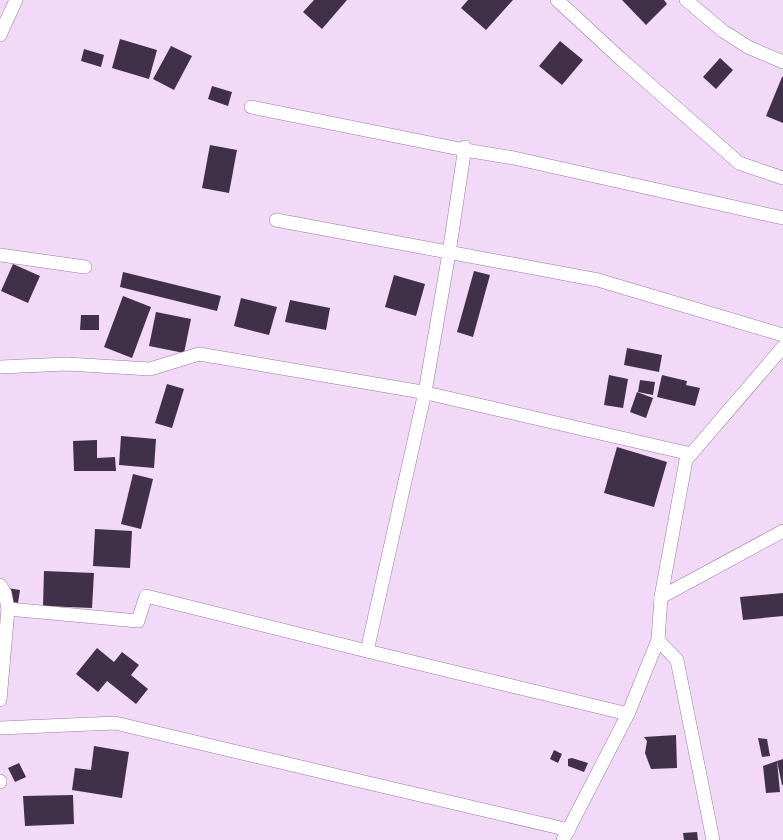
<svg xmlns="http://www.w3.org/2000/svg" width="783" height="840" viewBox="0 0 783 840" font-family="Montserrat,sans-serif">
	<rect width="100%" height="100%" fill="#f1d9f7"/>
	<!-- building -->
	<g fill="#40304a">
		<polygon points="314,0 347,0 322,29 303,12"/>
		<polygon points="468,0 513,0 486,30 461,8"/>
		<polygon points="622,0 664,0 667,4 646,25"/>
		<polygon points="120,39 157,50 149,79 112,68"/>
		<polygon points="560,41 583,60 562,85 539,66"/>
		<polygon points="171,46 192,56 174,90 153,79"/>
		<polygon points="84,49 104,55 101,67 81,61"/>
		<polygon points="720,58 733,70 716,89 703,77"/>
		<polygon points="782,77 783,77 783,123 766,116"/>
		<polygon points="212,86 232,92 228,106 208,99"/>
		<polygon points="210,145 237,150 229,193 202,188"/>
		<polygon points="13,264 40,276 28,303 1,291"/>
		<polygon points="474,271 490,275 473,337 457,332"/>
		<polygon points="123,272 221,296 217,311 120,287"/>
		<polygon points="394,275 425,284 416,316 385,307"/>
		<polygon points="123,296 151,307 132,358 104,347"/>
		<polygon points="241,298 277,307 269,335 234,326"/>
		<polygon points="290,300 330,308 326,330 285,322"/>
		<polygon points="156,312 191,319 184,353 149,346"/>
		<polygon points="81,315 99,315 99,330 80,330"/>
		<polygon points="627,348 662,355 659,372 624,365"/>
		<polygon points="609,375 628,379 623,408 604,405"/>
		<polygon points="662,375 687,381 686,385 700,388 695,406 657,397"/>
		<polygon points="640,380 655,382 653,395 638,392"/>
		<polygon points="167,384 184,389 172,428 155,423"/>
		<polygon points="637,392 653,398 646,418 630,412"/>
		<polygon points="121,436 156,439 154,468 119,465"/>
		<polygon points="97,440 97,458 115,457 116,471 74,471 73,441"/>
		<polygon points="617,447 667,462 654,507 604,493"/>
		<polygon points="133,474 153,479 141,529 121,524"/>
		<polygon points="95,529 132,531 130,568 93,566"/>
		<polygon points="44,571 94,573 92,608 43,606"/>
		<polygon points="7,588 20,590 18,603 4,600"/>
		<polygon points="783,593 783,616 743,620 740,597"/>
		<polygon points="97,648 114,662 122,652 139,665 131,675 148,689 136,704 107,681 98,692 76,674"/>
		<polygon points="676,735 677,768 651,769 645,753 647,741 644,737"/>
		<polygon points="758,738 767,739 770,756 762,757"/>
		<polygon points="94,746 129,752 122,798 72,790 75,768 91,770"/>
		<polygon points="554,750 562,754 558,763 550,759"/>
		<polygon points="572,758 588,763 584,772 568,766 568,759"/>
		<polygon points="783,759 783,785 782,785 777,761"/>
		<polygon points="777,761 780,792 766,793 763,766"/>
		<polygon points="19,763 26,777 15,782 8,768"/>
		<polygon points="73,795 74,824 25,826 23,796"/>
		<polygon points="697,832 698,840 684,840 683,833"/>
	</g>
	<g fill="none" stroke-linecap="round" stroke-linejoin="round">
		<defs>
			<g id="street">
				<polyline points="557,0 622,60 739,163 783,178"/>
				<polyline points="686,0 723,31 748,47 783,62"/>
				<polyline points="0,35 16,0"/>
				<polyline points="251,107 465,150 514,158 783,218"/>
				<polyline points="276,220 598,280 783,335"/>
				<polyline points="0,255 85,267"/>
				<polyline points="0,367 67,364 150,369 199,354 422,392 691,454"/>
				<polyline points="0,585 5,593 8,609 0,700"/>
				<polyline points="661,597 783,531"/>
				<polyline points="8,609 138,621 146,596 367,651 628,714"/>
				<polyline points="658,640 677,660 713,840"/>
				<polyline points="367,651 425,392 449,253 465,147"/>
				<polyline points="0,728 115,723 360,781 569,830"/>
				<polyline points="0,781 0,782"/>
				<polyline points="563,840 628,714 658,640 661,597 686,460 783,347"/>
			</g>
		</defs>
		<!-- street casing -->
		<use href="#street" stroke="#957f9b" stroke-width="14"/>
		<!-- street -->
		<use href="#street" stroke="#fff" stroke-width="13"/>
	</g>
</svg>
